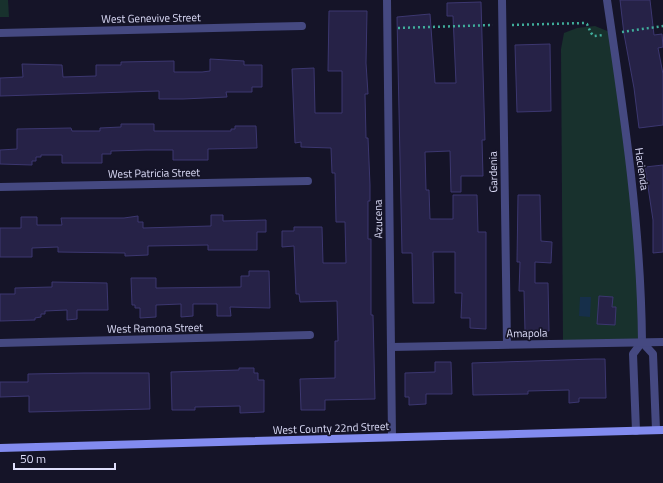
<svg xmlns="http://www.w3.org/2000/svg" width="663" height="483" viewBox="0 0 663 483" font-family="'Titillium Web',sans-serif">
	<rect width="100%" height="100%" fill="#151428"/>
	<!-- green -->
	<g fill="#18312d">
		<polygon points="0,0 8,0 9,17 0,17"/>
		<polygon points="595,26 612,33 635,202 642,342 563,343 561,49 564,33 577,28"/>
	</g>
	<!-- water -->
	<polygon fill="#162f4a" points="580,297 591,297 590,317 579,316"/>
	<!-- building -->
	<g fill="#262247" stroke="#3c3770">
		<polygon points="620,0 650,0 654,35 662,34 663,47 658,48 663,74 663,125 639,128 634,88 624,34"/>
		<polygon points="481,2 485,140 482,140 483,176 461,176 461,192 451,192 450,151 425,152 426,190 429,190 430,219 453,219 453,195 477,195 478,232 486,232 486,329 470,328 470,318 461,318 462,293 455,293 455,252 433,252 434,303 413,303 412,253 402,253 397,17 430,14 435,83 456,83 453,16 447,16 447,3"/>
		<polygon points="329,11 367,11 366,63 368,94 365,94 366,138 368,138 370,185 370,201 368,201 368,239 371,239 371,315 373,315 375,399 325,400 325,410 301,410 300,379 335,378 335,341 338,341 337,301 300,302 299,294 296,294 294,246 282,247 282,231 294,231 294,227 322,227 323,263 346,263 345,222 336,222 335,173 332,173 331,148 301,147 301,142 295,143 292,69 314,68 315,113 342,113 342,71 328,71"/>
		<polygon points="550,44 551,111 517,112 515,45"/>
		<polygon points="210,59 244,61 244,65 262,65 262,87 252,87 252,92 226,92 227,97 183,99 159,99 159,91 0,96 0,78 23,77 22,64 62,65 63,77 96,76 96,65 121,65 121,62 174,61 174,72 202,72 210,71"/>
		<polygon points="121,124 154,124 154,131 231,131 231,129 235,129 235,126 256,126 257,148 208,149 208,160 173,160 173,150 146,150 111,151 111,154 102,154 102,163 62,163 62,155 41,155 41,157 36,157 36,161 32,161 32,165 0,164 0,150 17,149 17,129 71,128 72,131 100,131 100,128 121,127"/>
		<polygon points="663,165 663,252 653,253 653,220 645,167"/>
		<polygon points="518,195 540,195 541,241 552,242 551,263 535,262 535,283 548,283 549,331 525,331 524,291 519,291 520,262 517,262"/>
		<polygon points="211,215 223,215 223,221 266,220 266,232 257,232 257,250 208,250 208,245 148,246 148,255 125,256 125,253 58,252 58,247 32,248 32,257 0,257 0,228 21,228 21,217 37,217 37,225 62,225 61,218 124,218 138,216 138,222 143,222 143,228 211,226"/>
		<polygon points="249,271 269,271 270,308 230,307 231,316 217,316 217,304 193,304 193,316 181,317 181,304 156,305 156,317 140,318 140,308 135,308 135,305 132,305 131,278 156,278 156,288 241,287 241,276 249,276"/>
		<polygon points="52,282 107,283 108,310 77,310 77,319 67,320 67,310 45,311 45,314 41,314 41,317 35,318 35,320 0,321 0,294 15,294 15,288 52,287"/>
		<polygon points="599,296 613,297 612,307 616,307 615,325 597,324"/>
		<polygon points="594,359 605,359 606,398 579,398 579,402 569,403 569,390 528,391 528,394 473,395 472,363"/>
		<polygon points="435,362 451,362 452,394 426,394 426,404 409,405 409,397 405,397 405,373 435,372"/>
		<polygon points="239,368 254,368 254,373 258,373 258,380 264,380 264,412 240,413 240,406 195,407 195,410 172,410 171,372 239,370"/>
		<polygon points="84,373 149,373 150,409 29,412 29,396 0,397 0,382 28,382 28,374"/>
	</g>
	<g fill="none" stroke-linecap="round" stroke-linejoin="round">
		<!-- path -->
		<g stroke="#40ad9b" stroke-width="2.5" stroke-dasharray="2 3" stroke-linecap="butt">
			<polyline points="512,25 584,23 587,24 591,33 594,36 603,35"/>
			<polyline points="398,28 493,25"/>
			<polyline points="622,32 663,26"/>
		</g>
		<!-- street -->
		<g stroke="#454981" stroke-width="8">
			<polyline points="387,0 392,437"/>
			<polyline points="502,0 507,344"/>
			<path d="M 607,0 C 624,114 641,227 642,342 L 633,354 L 636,431"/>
			<polyline points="0,33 302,26"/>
			<polyline points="0,187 308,181"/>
			<polyline points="642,342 653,354 656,430"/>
			<polyline points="0,343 310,335"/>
			<polyline points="391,347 663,342"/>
		</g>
		<!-- secondary -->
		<polyline stroke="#828bef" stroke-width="8" points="0,448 663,430"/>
	</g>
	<g text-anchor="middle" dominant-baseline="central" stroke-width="3.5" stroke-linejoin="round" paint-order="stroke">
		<!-- street labels -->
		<g font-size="11" fill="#dfdffb" stroke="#151428">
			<text transform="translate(151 18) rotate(-1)">West Genevive Street</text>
			<text transform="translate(642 169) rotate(82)">Hacienda</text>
			<text transform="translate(493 172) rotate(-91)">Gardenia</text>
			<text transform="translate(154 173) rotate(-1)">West Patricia Street</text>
			<text transform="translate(378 219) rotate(-91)">Azucena</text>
			<text transform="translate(155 328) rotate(-1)">West Ramona Street</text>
			<text transform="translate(527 333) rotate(-1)">Amapola</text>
			<text transform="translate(331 428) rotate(-2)">West County 22nd Street</text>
		</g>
	</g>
	<!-- scale -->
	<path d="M14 463v6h101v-6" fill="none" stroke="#dfdffb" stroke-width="2"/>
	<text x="20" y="463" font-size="12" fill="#dfdffb" stroke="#151428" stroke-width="3" paint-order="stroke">50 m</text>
</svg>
